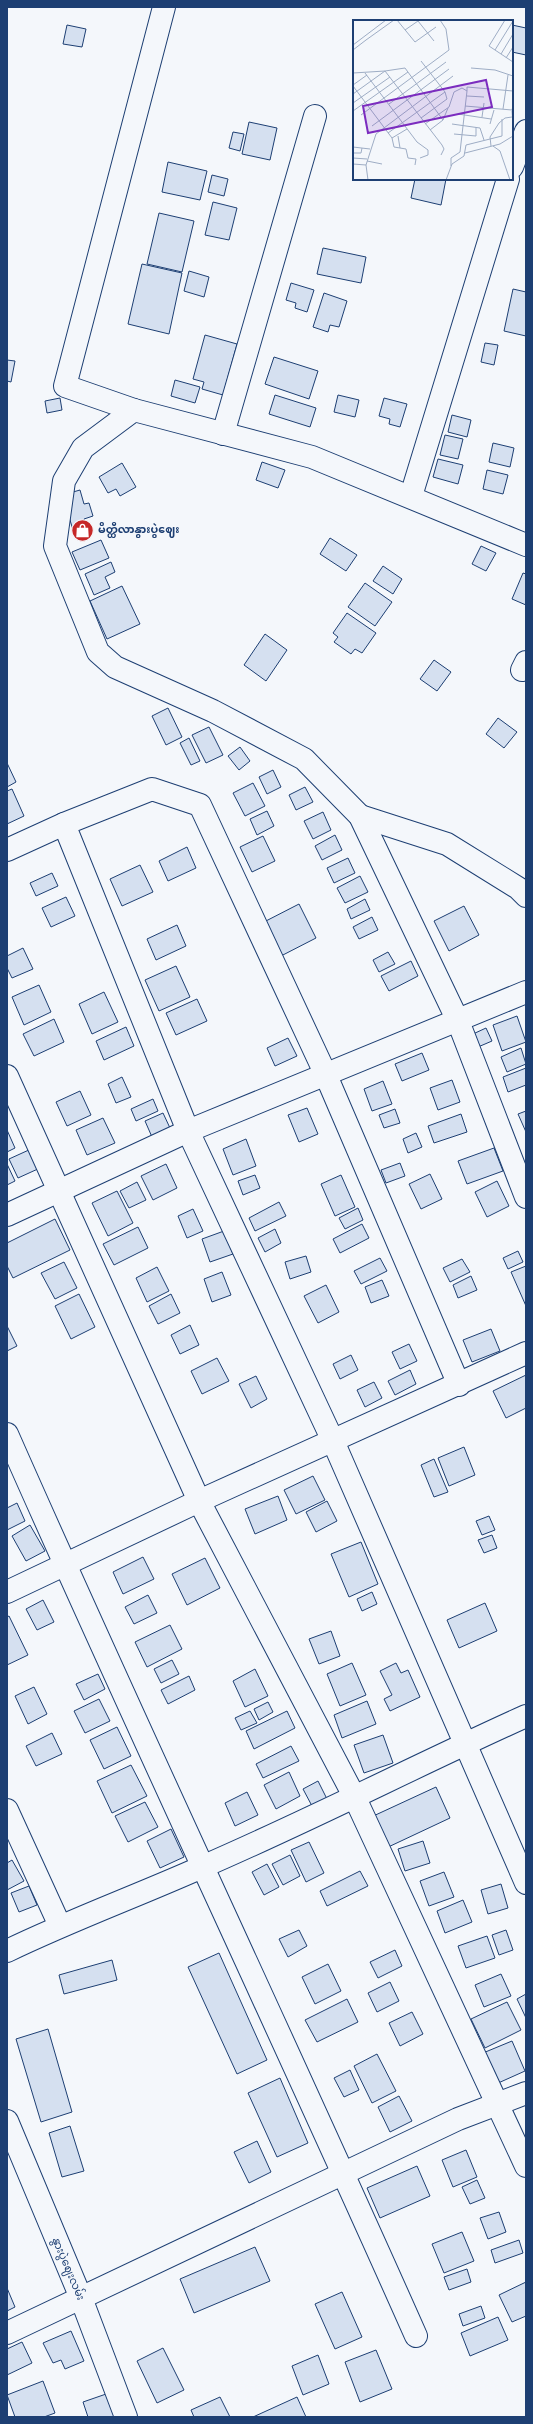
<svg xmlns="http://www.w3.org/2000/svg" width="533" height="2424" viewBox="0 0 533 2424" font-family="Overpass,'Noto Sans Myanmar',sans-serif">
	<rect width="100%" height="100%" fill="#f4f7fb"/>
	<!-- building -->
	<g fill="#d5e0f0" stroke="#1d3f73">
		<polygon points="67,25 86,29 82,47 63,44"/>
		<polygon points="512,25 526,28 526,55 512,52"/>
		<polygon points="249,122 277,128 270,160 242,154"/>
		<polygon points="233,132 244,134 240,151 229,148"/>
		<polygon points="168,162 207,171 200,200 162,192"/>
		<polygon points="212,175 228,179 224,196 208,192"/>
		<polygon points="415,179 446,179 441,205 411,198"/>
		<polygon points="213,202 237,208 229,240 205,235"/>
		<polygon points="159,213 194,221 182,272 147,264"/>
		<polygon points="323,248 366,257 361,283 317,274"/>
		<polygon points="142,264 182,273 169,334 128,324"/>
		<polygon points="189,271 209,277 204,297 184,291"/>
		<polygon points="291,283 314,290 307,312 295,308 296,303 286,300"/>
		<polygon points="513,289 526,292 526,336 504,331"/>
		<polygon points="324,293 347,301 339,327 330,325 328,332 313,327"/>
		<polygon points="205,335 237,344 223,395 202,389 204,382 193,379"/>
		<polygon points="485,343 498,345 494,365 481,362"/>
		<polygon points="274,357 318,371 309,399 265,384"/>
		<polygon points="7,360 15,361 11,382 7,381"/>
		<polygon points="175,380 200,387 195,403 171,396"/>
		<polygon points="275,395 316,408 310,427 269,414"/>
		<polygon points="338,395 359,400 355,417 334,412"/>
		<polygon points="60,398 62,410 47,413 45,401"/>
		<polygon points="384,398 407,404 400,427 389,424 390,419 379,416"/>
		<polygon points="452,415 471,420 467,437 448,432"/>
		<polygon points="445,435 463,439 458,459 440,455"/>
		<polygon points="493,443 514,448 510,467 489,462"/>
		<polygon points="438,459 463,465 458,484 433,477"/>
		<polygon points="262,462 285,470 278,488 256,480"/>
		<polygon points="122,463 136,487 120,496 116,489 108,493 99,477"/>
		<polygon points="487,470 508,475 503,494 483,489"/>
		<polygon points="80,490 84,504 89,503 93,516 84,519 86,526 73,530 67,510 66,494"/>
		<polygon points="330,538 357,555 346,571 320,554"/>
		<polygon points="101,540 109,558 80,570 72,552"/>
		<polygon points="481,546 496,553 486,571 472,564"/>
		<polygon points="111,562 115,572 105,577 110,588 94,595 85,574"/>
		<polygon points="383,566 402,579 393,594 373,581"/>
		<polygon points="523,573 526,574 526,605 512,599"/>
		<polygon points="365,583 392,602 375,626 348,607"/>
		<polygon points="122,586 140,624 107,639 90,601"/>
		<polygon points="347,613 376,633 362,653 355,649 351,654 334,642 338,637 333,633"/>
		<polygon points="265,634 287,650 266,681 244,665"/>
		<polygon points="434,660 451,672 437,691 420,679"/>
		<polygon points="168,708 182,737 166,745 152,716"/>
		<polygon points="498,718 517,732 504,748 486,734"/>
		<polygon points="209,727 223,755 206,763 192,735"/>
		<polygon points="189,738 200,761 191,765 180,743"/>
		<polygon points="240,747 250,761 239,770 228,756"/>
		<polygon points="7,763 16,782 7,787"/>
		<polygon points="273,770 281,787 267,794 259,777"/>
		<polygon points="253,783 265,806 245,816 233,793"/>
		<polygon points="305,787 313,802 296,810 289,795"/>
		<polygon points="12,789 24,816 7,824 7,791"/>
		<polygon points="267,811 274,826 257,835 250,819"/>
		<polygon points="323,812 331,830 313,839 304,821"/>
		<polygon points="335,835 342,850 322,860 315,846"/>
		<polygon points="263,836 275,861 252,872 240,847"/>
		<polygon points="187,847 196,868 168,881 159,861"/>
		<polygon points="348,858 355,873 334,883 327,868"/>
		<polygon points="140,865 153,892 122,906 110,879"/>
		<polygon points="52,873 58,886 36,896 30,883"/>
		<polygon points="360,876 368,892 345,903 337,888"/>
		<polygon points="66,897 75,916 51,927 42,908"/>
		<polygon points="365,899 370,910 351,919 347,909"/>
		<polygon points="299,904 316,938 279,957 262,923"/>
		<polygon points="464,906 479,935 449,951 434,921"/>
		<polygon points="372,917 378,930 359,939 353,927"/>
		<polygon points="177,925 186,946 156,960 147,939"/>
		<polygon points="23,948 33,969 12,978 7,968 7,956"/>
		<polygon points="388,952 395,964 379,972 373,960"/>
		<polygon points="411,961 418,976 389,991 381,976"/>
		<polygon points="176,966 190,997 159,1011 145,980"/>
		<polygon points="39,985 51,1012 24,1025 12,997"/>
		<polygon points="104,992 118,1022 92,1034 79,1004"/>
		<polygon points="197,999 207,1021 176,1035 166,1013"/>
		<polygon points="517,1016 526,1042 502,1051 493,1025"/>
		<polygon points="54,1019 64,1042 34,1056 23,1034"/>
		<polygon points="126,1027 134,1046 104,1060 96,1041"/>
		<polygon points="486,1028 492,1041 478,1047 473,1034"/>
		<polygon points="288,1038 297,1056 275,1066 267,1048"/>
		<polygon points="521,1048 526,1064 507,1072 501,1057"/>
		<polygon points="422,1053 429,1070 402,1081 395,1064"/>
		<polygon points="526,1068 526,1085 508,1092 503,1077"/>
		<polygon points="122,1077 131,1097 116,1103 108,1084"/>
		<polygon points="452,1080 460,1102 438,1110 430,1088"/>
		<polygon points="383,1081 392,1104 372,1111 364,1089"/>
		<polygon points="80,1091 91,1115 67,1126 56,1102"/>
		<polygon points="153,1099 158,1111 136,1121 131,1109"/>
		<polygon points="307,1108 318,1134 299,1142 288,1115"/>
		<polygon points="395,1109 400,1123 384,1128 379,1115"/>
		<polygon points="526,1111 526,1132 518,1114"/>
		<polygon points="163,1113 170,1128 152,1137 145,1121"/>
		<polygon points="461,1114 467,1132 434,1143 428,1126"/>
		<polygon points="103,1118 115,1143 87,1155 76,1130"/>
		<polygon points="7,1130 15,1148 7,1152"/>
		<polygon points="416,1133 422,1147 408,1153 403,1139"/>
		<polygon points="246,1139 256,1166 233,1175 223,1149"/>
		<polygon points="494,1148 503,1171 467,1184 458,1161"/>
		<polygon points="31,1149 40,1168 18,1178 9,1159"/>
		<polygon points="400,1163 405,1176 386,1183 381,1170"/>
		<polygon points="7,1164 15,1181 7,1185"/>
		<polygon points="166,1164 177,1188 153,1200 141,1176"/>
		<polygon points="430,1174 442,1199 421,1209 409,1184"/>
		<polygon points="255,1175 260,1188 243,1195 238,1181"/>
		<polygon points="341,1175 355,1207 335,1216 321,1184"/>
		<polygon points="497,1181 509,1206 487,1217 475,1192"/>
		<polygon points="137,1182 146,1200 129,1208 120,1191"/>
		<polygon points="117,1191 133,1223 108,1236 92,1203"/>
		<polygon points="279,1202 286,1216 255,1231 249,1218"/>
		<polygon points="358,1208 363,1220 345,1229 339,1218"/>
		<polygon points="193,1209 203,1231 187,1238 178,1216"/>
		<polygon points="55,1219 70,1250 13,1278 7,1266 7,1243"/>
		<polygon points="362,1224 369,1238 340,1253 333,1239"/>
		<polygon points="138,1227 148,1248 114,1265 103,1244"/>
		<polygon points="275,1229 281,1243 265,1252 258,1238"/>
		<polygon points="224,1231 233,1254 210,1262 202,1239"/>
		<polygon points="518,1251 523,1262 508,1269 503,1258"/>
		<polygon points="306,1256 311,1272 290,1279 285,1262"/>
		<polygon points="380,1258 387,1271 361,1284 354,1271"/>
		<polygon points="462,1259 470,1272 450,1282 443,1268"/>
		<polygon points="64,1262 77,1288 55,1299 41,1273"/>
		<polygon points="526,1266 526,1306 511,1272"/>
		<polygon points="157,1267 169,1291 147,1302 136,1278"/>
		<polygon points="222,1272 231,1295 212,1302 204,1279"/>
		<polygon points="471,1276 477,1290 458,1298 453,1285"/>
		<polygon points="382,1280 389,1296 371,1303 365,1287"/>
		<polygon points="326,1285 339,1312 318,1323 304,1296"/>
		<polygon points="79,1294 95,1327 71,1339 55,1306"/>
		<polygon points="171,1294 180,1313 158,1324 149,1306"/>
		<polygon points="190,1325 199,1345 180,1354 171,1335"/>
		<polygon points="7,1326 17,1346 7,1351"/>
		<polygon points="491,1329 500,1351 472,1362 463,1340"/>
		<polygon points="409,1344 417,1361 400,1369 392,1352"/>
		<polygon points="351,1355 358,1370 340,1379 333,1364"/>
		<polygon points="217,1358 229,1381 202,1394 191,1371"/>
		<polygon points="410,1370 416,1384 395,1395 388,1381"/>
		<polygon points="526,1375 526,1408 506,1418 493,1391"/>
		<polygon points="256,1376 267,1399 251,1408 239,1384"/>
		<polygon points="374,1382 382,1398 365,1407 357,1390"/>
		<polygon points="464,1447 475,1475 449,1486 438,1458"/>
		<polygon points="434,1459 448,1492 434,1497 421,1465"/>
		<polygon points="313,1476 325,1500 296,1514 284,1490"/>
		<polygon points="278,1496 287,1520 255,1534 245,1509"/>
		<polygon points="327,1501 337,1521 316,1532 306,1512"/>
		<polygon points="17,1503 25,1521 7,1530 7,1508"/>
		<polygon points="489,1516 495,1530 482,1535 476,1521"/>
		<polygon points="30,1525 45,1551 26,1561 12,1536"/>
		<polygon points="492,1535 497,1548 484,1553 478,1540"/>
		<polygon points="361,1542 378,1584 349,1597 331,1554"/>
		<polygon points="143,1557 154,1579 123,1594 113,1572"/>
		<polygon points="205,1558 220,1588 187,1605 172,1574"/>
		<polygon points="372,1592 377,1604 362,1611 357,1599"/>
		<polygon points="148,1595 157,1613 134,1624 125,1607"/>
		<polygon points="43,1600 54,1622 37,1630 26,1609"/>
		<polygon points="485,1603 497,1631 459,1648 447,1620"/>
		<polygon points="9,1616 28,1655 7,1665 7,1617"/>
		<polygon points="170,1625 182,1649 147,1667 135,1642"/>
		<polygon points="331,1631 340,1656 319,1664 309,1639"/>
		<polygon points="172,1660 179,1674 161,1683 154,1669"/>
		<polygon points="352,1663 366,1695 340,1706 327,1674"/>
		<polygon points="396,1663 401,1673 408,1670 420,1697 390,1711 384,1699 392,1695 380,1671"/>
		<polygon points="255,1669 268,1696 245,1707 233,1681"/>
		<polygon points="98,1674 105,1689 84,1700 76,1684"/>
		<polygon points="189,1676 195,1690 168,1704 161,1690"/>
		<polygon points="34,1687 47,1714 28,1724 15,1696"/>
		<polygon points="99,1699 110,1721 85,1733 74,1711"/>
		<polygon points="367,1701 376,1724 342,1738 334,1715"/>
		<polygon points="268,1702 273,1712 259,1720 254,1709"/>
		<polygon points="250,1711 257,1723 241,1730 235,1718"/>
		<polygon points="287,1711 295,1728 254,1749 246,1731"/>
		<polygon points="117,1727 131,1756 104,1769 90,1740"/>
		<polygon points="52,1733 62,1754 36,1766 26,1746"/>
		<polygon points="383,1735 393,1763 364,1773 354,1745"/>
		<polygon points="291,1746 299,1761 263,1778 256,1764"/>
		<polygon points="131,1765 147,1796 112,1813 97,1781"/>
		<polygon points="289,1772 300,1796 276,1809 264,1785"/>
		<polygon points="318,1781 327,1799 312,1806 303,1789"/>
		<polygon points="436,1787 450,1818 384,1849 369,1818"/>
		<polygon points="247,1792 258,1815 235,1826 225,1803"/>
		<polygon points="145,1802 158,1827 128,1842 115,1816"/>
		<polygon points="171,1829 184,1857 160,1868 147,1841"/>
		<polygon points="423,1841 430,1863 405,1871 398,1849"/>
		<polygon points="309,1842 324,1873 306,1882 291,1850"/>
		<polygon points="290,1855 300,1876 283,1885 272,1864"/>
		<polygon points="12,1860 24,1881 7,1890 7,1863"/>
		<polygon points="267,1864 279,1887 264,1895 252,1872"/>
		<polygon points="360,1871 368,1886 327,1906 320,1891"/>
		<polygon points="444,1872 454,1897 429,1906 420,1881"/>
		<polygon points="501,1884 508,1908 488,1914 481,1890"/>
		<polygon points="29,1886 37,1905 19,1912 11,1893"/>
		<polygon points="463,1900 472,1922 445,1933 437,1911"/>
		<polygon points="299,1930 307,1946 288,1957 279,1939"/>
		<polygon points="506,1930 513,1950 499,1955 492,1935"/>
		<polygon points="487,1936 495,1958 466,1968 458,1946"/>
		<polygon points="395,1950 402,1966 378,1978 370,1962"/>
		<polygon points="219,1953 267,2060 237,2074 188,1967"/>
		<polygon points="112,1960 117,1980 64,1994 59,1975"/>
		<polygon points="328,1964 341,1991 315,2004 302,1977"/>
		<polygon points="501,1974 511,1996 484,2007 475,1985"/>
		<polygon points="390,1982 399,2001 377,2012 368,1993"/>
		<polygon points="526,1994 526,2018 517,1999"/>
		<polygon points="347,1999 358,2022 317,2042 305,2020"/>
		<polygon points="507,2002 521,2030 485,2048 471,2019"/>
		<polygon points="412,2012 423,2034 400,2046 389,2023"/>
		<polygon points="48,2029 72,2112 41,2122 16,2039"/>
		<polygon points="512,2041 525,2071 496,2084 483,2053"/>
		<polygon points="377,2054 396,2091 372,2103 354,2066"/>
		<polygon points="350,2070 359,2090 344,2097 334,2078"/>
		<polygon points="280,2078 308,2143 277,2157 248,2093"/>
		<polygon points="399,2096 412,2121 390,2132 378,2107"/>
		<polygon points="70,2126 84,2171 62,2177 49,2133"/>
		<polygon points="257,2141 271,2172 249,2183 234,2152"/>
		<polygon points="466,2150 477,2177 453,2187 442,2160"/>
		<polygon points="417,2166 430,2196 380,2218 367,2188"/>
		<polygon points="477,2180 485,2198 470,2204 462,2187"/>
		<polygon points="499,2212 506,2232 488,2239 480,2218"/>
		<polygon points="462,2232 474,2261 444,2273 432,2244"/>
		<polygon points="519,2240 523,2253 495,2263 491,2250"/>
		<polygon points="255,2247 270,2281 194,2313 180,2279"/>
		<polygon points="467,2269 471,2282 449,2290 444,2277"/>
		<polygon points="526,2282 526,2316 512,2322 499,2295"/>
		<polygon points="7,2288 15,2307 7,2311"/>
		<polygon points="342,2292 362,2337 335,2349 315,2304"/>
		<polygon points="481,2306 485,2318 463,2326 459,2314"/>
		<polygon points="498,2317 508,2340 470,2356 461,2333"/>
		<polygon points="71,2331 84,2361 65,2369 61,2360 53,2363 43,2343"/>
		<polygon points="22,2342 32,2363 7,2375 7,2349"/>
		<polygon points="163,2348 184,2390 157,2403 137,2361"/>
		<polygon points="376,2350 392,2389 360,2402 345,2362"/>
		<polygon points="318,2355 329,2384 303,2395 292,2366"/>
		<polygon points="43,2381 55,2413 44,2417 15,2417 7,2395"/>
		<polygon points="109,2393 118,2417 88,2417 83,2402"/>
		<polygon points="220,2397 230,2417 194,2417 191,2410"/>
		<polygon points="297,2397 306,2417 253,2417"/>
	</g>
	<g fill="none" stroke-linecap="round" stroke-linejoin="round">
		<defs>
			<g id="minor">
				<polyline points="512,167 526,131"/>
				<polyline points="134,410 65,386 164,7"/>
				<polyline points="223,434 315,116"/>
				<polyline points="411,496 508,179"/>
				<polyline points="526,545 312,457 134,410 83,448 64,481 55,546 98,652 115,667 213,711 304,759 360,816 458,1021 526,1197"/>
				<polyline points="522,670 526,662"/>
				<polyline points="360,816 447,844 518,888 526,896"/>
				<polyline points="7,850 64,824"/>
				<polyline points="7,1076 199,1501 355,1798 526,2166"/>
				<polyline points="7,1215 188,1131 526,992"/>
				<polyline points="459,1385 325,1073 200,805 152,789 64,824 188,1131 333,1441 526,1883"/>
				<path d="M 7,1434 C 140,1736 282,2034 416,2336"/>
				<polyline points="7,1592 199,1501 526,1353"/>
				<polyline points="7,1810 60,1926"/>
				<path d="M 7,1951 C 71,1920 137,1896 202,1867 C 311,1820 417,1765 526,1716"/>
				<polyline points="7,2121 81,2298 126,2417"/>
				<polyline points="7,2333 458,2119 526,2093"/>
			</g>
		</defs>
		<!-- minor casing -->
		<use href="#minor" stroke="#1d3f73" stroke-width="24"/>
		<!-- minor -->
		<use href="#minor" stroke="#f4f7fb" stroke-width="22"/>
	</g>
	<!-- icons -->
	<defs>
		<symbol id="shop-disc" viewBox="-11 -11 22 22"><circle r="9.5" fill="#c62828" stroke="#f4f7fb"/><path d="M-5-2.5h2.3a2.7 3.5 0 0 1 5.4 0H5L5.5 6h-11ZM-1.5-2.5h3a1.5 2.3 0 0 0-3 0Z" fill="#fff"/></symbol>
	</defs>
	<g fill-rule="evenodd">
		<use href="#shop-disc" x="70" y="518" width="25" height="25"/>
	</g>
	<g text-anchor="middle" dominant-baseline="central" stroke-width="3" stroke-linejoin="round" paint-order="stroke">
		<!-- poi labels -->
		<g font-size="11" font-weight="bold" fill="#1d3f73" stroke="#f4f7fb" text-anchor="start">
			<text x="98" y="530">မိတ္ထီလာနွားပွဲဈေး</text>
		</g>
		<!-- street labels -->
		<g font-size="11" fill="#1d3f73" stroke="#f4f7fb">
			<text transform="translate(68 2269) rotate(67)">နွားပွဲဈေးလမ်း</text>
		</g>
	</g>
	<!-- overview -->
	<g transform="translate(353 20)">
		<rect width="160" height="160" fill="#f4f7fb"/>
		<path fill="none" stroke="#9eadc5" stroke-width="1" d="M 44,0 L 62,22 L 83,7M 152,0 L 136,26 L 160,42M 65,1 L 81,21M 52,10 L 65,1M 13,20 L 41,0M 0,25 L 33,0M 0,30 L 13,20M 142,30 L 160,1M 148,34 L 160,14M 153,38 L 160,27M 68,41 L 92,72M 118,48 L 142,50 L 160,56M 0,53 L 32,51 L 89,125 L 91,129 L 88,135M 12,53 L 64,122 L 75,130 L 75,135 L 67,138M 0,65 L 14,55M 0,66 L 39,118 L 41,127 L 53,129 L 55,138 L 63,139 L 62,145M 114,71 L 114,67 L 160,71M 0,74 L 32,51 L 52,48 L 90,100M 114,76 L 131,77M 0,83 L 37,57M 36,84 L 93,42M 112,86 L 159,90 L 160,86M 150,89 L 155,55M 0,91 L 55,52M 159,91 L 160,104M 105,94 L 138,99M 8,95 L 96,30 L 93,9 L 87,0M 129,97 L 131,83M 72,104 L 96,87 L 101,72 L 109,68 L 114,71 L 107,132 L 98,138 L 98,146M 99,104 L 127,108 L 131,120M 137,104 L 141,90M 19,106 L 96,49M 77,110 L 90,100 L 95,88M 35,113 L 92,72 L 94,79 L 68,98M 101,114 L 123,116 L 123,107M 45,116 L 47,128M 39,118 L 54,109M 138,126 L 137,117 L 146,103 L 152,98 L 159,97M 140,126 L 147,131 L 157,160M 0,127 L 17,129M 0,133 L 8,133 L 9,128M 112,133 L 147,124 L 160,116M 0,138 L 14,139M 14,141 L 29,144M 0,144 L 13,145M 15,160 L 13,145 L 23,114 L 100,56M 93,160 L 99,144 L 111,136 L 113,125 L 149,116 L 149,99"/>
		<path fill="#7b2cbf" fill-opacity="0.15" stroke="#7b2cbf" stroke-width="2" d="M 133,60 L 139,87 L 15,113 L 10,86 Z"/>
		<rect width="160" height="160" fill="none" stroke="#1d3f73" stroke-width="2"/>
	</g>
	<!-- border -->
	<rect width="533" height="2424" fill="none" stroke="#1d3f73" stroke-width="16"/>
</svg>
